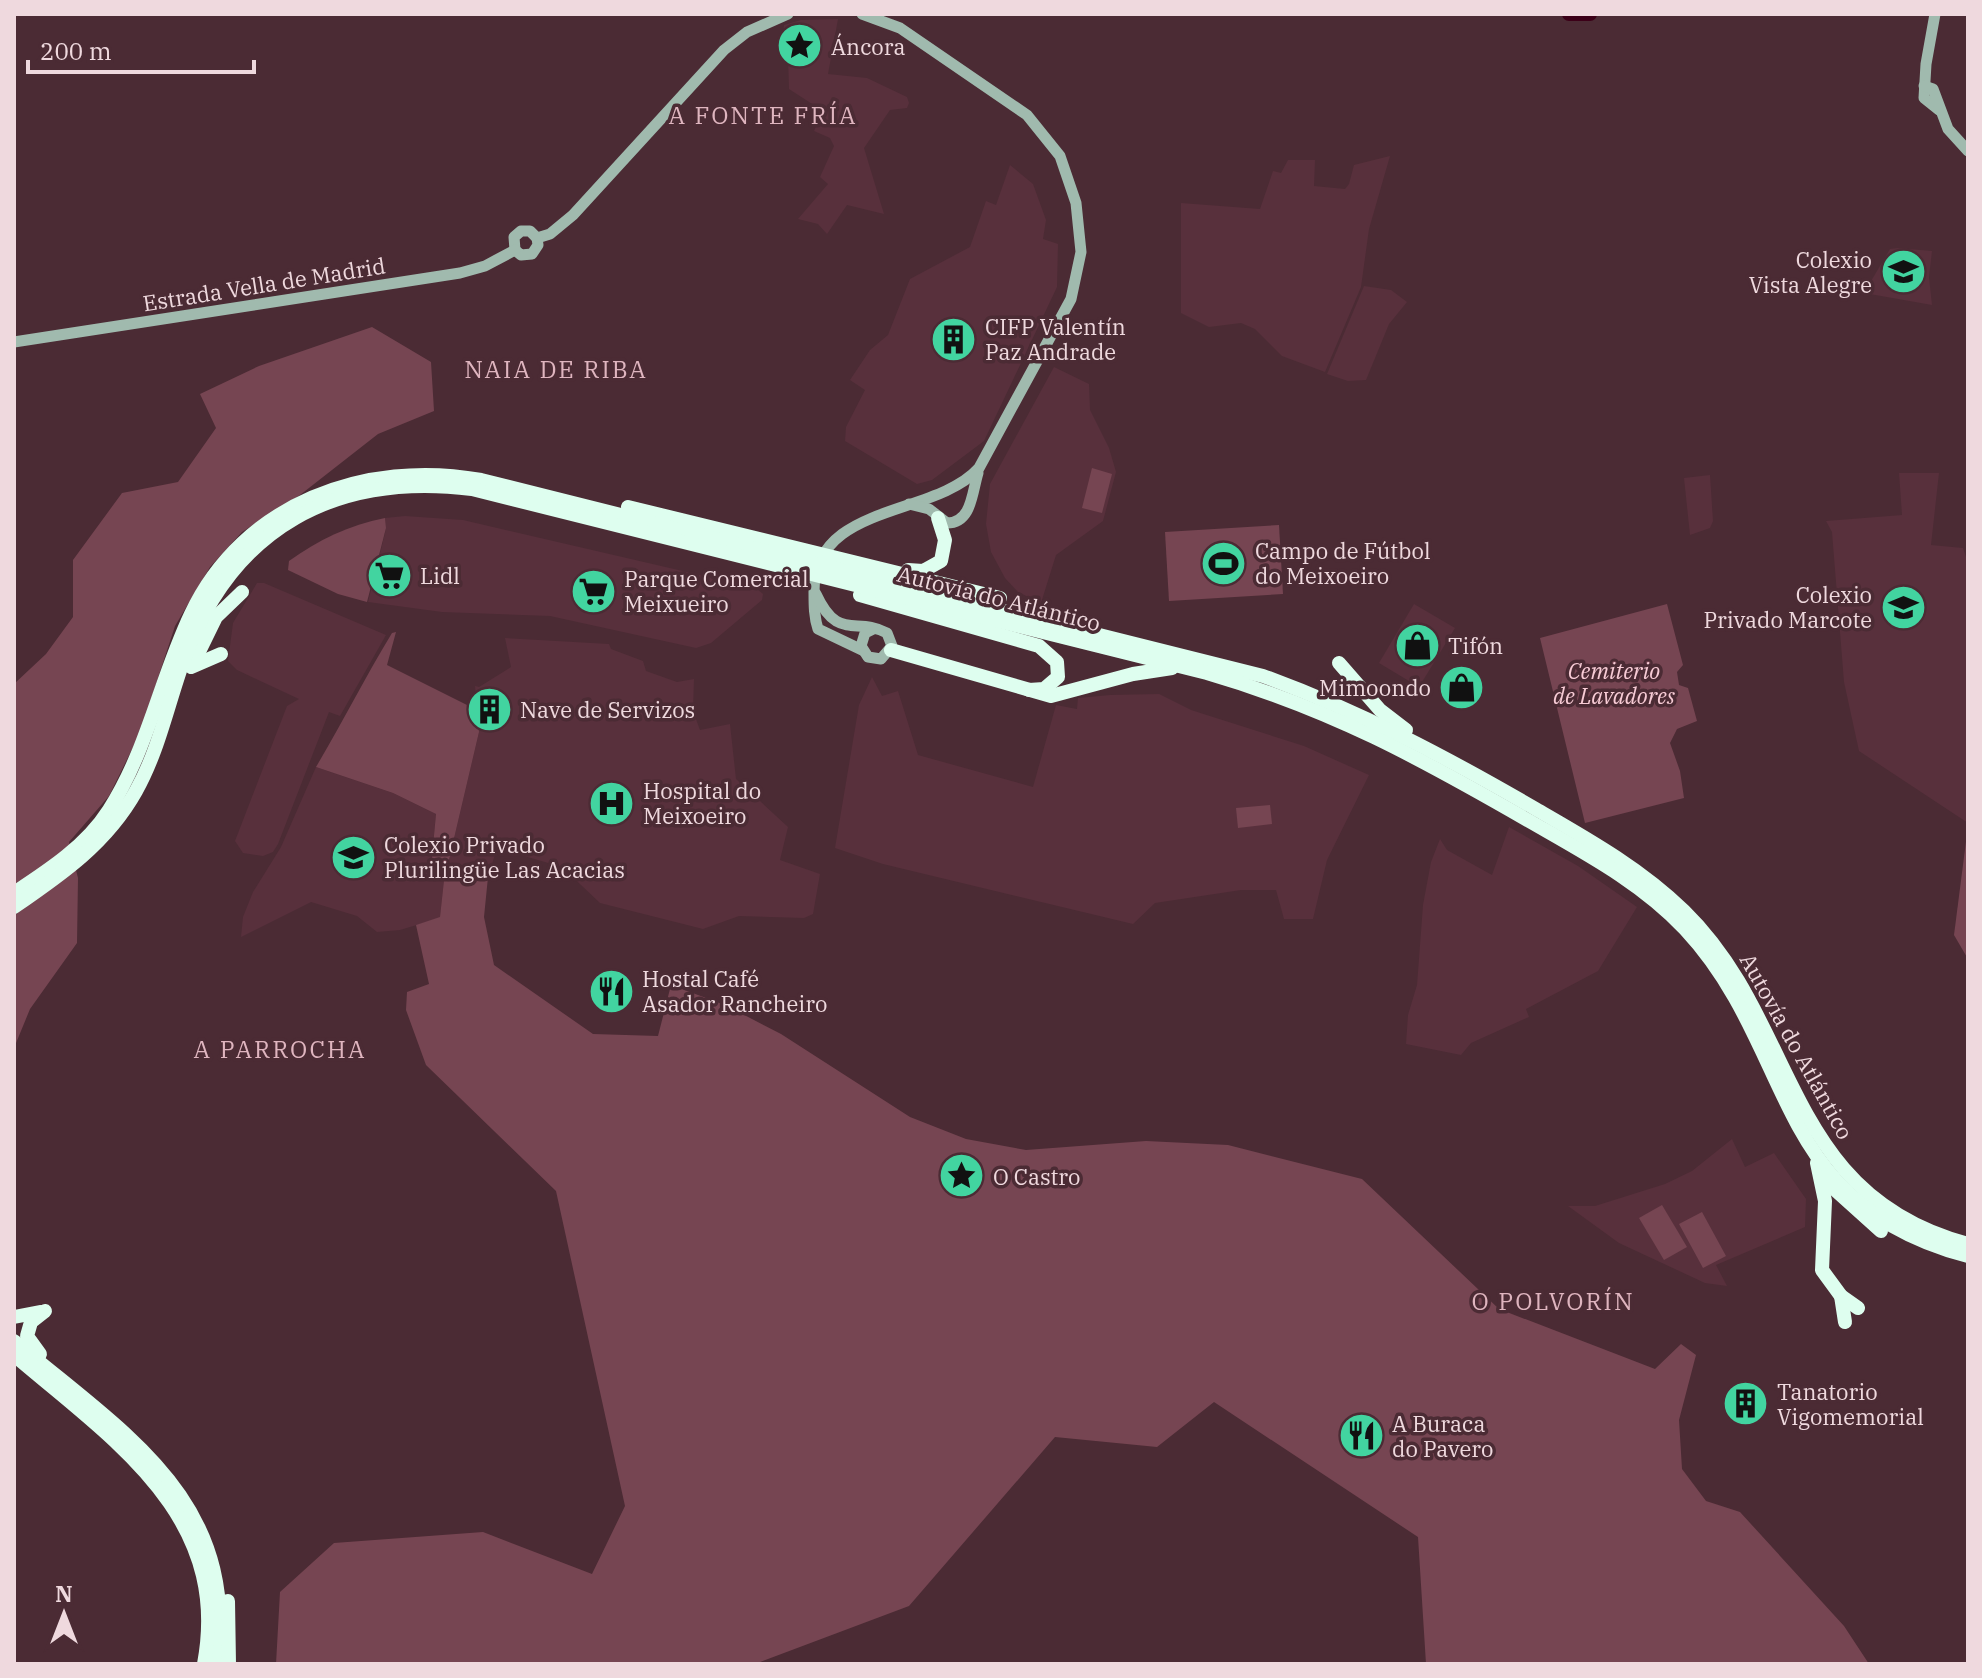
<svg xmlns="http://www.w3.org/2000/svg" width="1982" height="1678" viewBox="0 0 1982 1678" font-family="'IBM Plex Serif',serif">
	<rect width="100%" height="100%" fill="#4b2b34"/>
	<!-- built -->
	<g fill="#58303c">
		<polygon points="838,19 828,74 867,78 907,97 909,103 907,108 890,110 864,148 884,214 847,205 827,234 818,224 798,219 828,184 820,177 834,146 830,138 814,131 823,111 789,89 788,56 781,56 784,25 801,20"/>
		<polygon points="1390,156 1369,229 1361,287 1325,372 1282,356 1255,329 1241,323 1209,327 1181,313 1181,203 1260,209 1273,171 1281,173 1288,160 1315,160 1314,186 1345,189 1349,184 1354,165"/>
		<polygon points="1010,165 1033,184 1046,220 1043,239 1058,244 1057,287 984,441 932,480 917,484 845,441 846,427 865,390 850,380 870,350 888,335 910,279 970,247 986,201 996,205"/>
		<polygon points="1898,248 1932,251 1929,277 1932,305 1864,293 1890,249"/>
		<polygon points="1364,286 1391,290 1407,302 1389,324 1366,380 1348,381 1327,374"/>
		<polygon points="1054,367 1089,384 1090,410 1109,448 1116,472 1103,521 1056,555 1041,603 1018,592 1005,578 991,552 986,524 990,484"/>
		<polygon points="1899,473 1939,473 1931,545 1963,548 1968,563 1968,823 1859,751 1844,682 1832,532 1826,521 1902,515"/>
		<polygon points="1710,475 1713,521 1710,528 1690,535 1684,478"/>
		<polygon points="405,516 463,520 756,588 763,594 762,600 711,643 696,648 550,616 442,612 368,602 386,529 385,518"/>
		<polygon points="257,583 264,583 386,635 340,716 329,712 278,844 273,852 263,856 243,853 235,841 287,706 299,699 237,670 228,661 233,623"/>
		<polygon points="1414,604 1455,628 1419,687 1379,663"/>
		<polygon points="505,638 609,644 611,649 643,661 646,671 677,682 694,679 693,711 700,730 730,724 736,779 788,827 780,860 820,874 813,914 804,918 739,916 703,929 600,903 562,867 497,848 488,877 448,864 479,732 475,686 479,687 511,667"/>
		<polygon points="872,677 882,696 898,691 918,755 1033,787 1056,705 1077,709 1078,698 1110,695 1159,694 1191,710 1304,746 1369,775 1327,860 1313,919 1284,919 1276,890 1241,890 1155,903 1133,924 883,864 835,848 859,705"/>
		<polygon points="316,767 393,793 436,814 431,866 445,871 440,918 400,930 377,932 357,916 311,902 241,937 243,917 253,892 281,847"/>
		<polygon points="1509,827 1578,866 1637,907 1598,971 1526,1009 1529,1017 1471,1043 1461,1055 1406,1044 1408,1015 1417,985 1423,905 1431,862 1440,839 1447,850 1492,875"/>
		<polygon points="1732,1139 1745,1167 1774,1153 1806,1199 1805,1227 1716,1265 1727,1286 1705,1283 1619,1243 1568,1206 1595,1206 1665,1184 1692,1171"/>
	</g>
	<!-- green -->
	<g fill="#764552">
		<polygon points="372,327 431,362 434,411 378,434 300,495 242,532 210,567 175,626 140,733 109,796 69,842 78,878 77,943 30,1009 14,1048 14,684 46,654 73,617 73,560 122,493 178,482 216,428 200,394 259,366"/>
		<polygon points="1092,468 1112,474 1102,513 1082,508"/>
		<path d="M 385,518 L 386,528 L 367,602 L 338,594 L 288,570 L 289,561 C 318,540 349,525 385,518 Z"/>
		<polygon points="1279,525 1283,594 1169,601 1165,532"/>
		<polygon points="1667,604 1683,665 1677,672 1679,685 1688,688 1697,721 1677,729 1670,743 1680,771 1684,798 1585,823 1540,638"/>
		<path d="M 396,632 L 387,665 L 477,710 L 479,732 L 448,864 L 488,877 L 484,917 L 494,965 L 593,1034 L 658,1036 L 671,985 L 725,1005 L 781,1034 L 910,1117 L 966,1139 L 1026,1150 L 1146,1141 L 1228,1145 L 1362,1179 L 1499,1309 L 1655,1369 L 1681,1344 L 1696,1355 L 1679,1420 L 1682,1469 L 1706,1501 L 1740,1512 L 1844,1626 L 1869,1664 L 1426,1664 L 1418,1537 L 1214,1402 L 1157,1447 L 1055,1437 L 909,1606 L 755,1664 L 276,1664 L 280,1592 L 334,1543 L 483,1532 L 592,1574 L 625,1506 L 556,1191 L 426,1065 L 406,1010 L 407,992 L 429,984 L 416,925 L 440,917 L 445,871 L 431,867 L 436,814 L 393,793 L 316,767 C 344,720 364,679 392,633 Z"/>
		<polygon points="1270,805 1272,824 1238,828 1236,808"/>
		<polygon points="1968,826 1968,959 1954,935"/>
		<polygon points="1662,1205 1687,1247 1664,1260 1639,1218"/>
		<polygon points="1702,1212 1726,1256 1703,1268 1679,1224"/>
	</g>
	<g fill="none" stroke-linecap="round" stroke-linejoin="round">
		<!-- river -->
		<polyline stroke="#3c0018" stroke-width="14" points="1569,14 1590,14"/>
		<!-- secondary -->
		<g stroke="#a0baae" stroke-width="11">
			<path d="M 862,14 L 900,28 L 1027,115 L 1060,156 L 1076,203 L 1081,252 L 1071,299 L 979,468 C 934,518 813,502 814,593 C 814,605 814,617 818,629 L 862,650"/>
			<polyline points="1935,14 1926,64 1924,98 1939,110"/>
			<polyline points="1924,86 1933,89 1948,129 1968,151"/>
			<polyline points="537,238 550,234 573,215 724,50 747,32 788,14"/>
			<polyline points="515,250 514,237 521,231 530,231 537,238"/>
			<polyline points="515,250 521,255 532,254 538,245 537,238"/>
			<polyline points="14,342 460,273 485,266 515,250"/>
			<path d="M 909,504 L 929,509 L 947,523 C 972,523 972,492 978,473"/>
			<path d="M 816,594 C 838,642 856,616 887,633 L 892,646 L 881,659 L 868,657 L 861,646 L 865,633 L 873,629"/>
		</g>
		<!-- highway -->
		<g stroke="#defeef" stroke-width="14">
			<polyline points="628,507 1000,598"/>
			<polyline points="908,570 923,571 941,561 945,540 938,518"/>
			<polyline points="860,595 1039,646 1057,662 1058,677 1044,689 1029,690"/>
			<polyline points="891,650 1051,696 1133,674 1172,668"/>
			<polyline points="1339,663 1380,710 1406,730"/>
			<polyline points="193,664 216,617 242,592"/>
			<polyline points="191,667 221,654"/>
			<path d="M 14,893 C 49,870 86,846 109,810 C 148,749 160,679 191,614 C 243,503 366,459 481,480 L 1263,676 C 1359,711 1446,757 1534,808 C 1586,838 1640,868 1684,911 C 1800,1024 1782,1195 1968,1244"/>
			<path d="M 14,907 C 62,874 107,843 136,791 C 159,750 168,703 184,659 C 233,527 335,472 472,489 L 1207,673 C 1331,709 1420,758 1531,822 C 1585,853 1642,883 1685,929 C 1798,1050 1769,1204 1968,1256"/>
			<polyline points="1817,1163 1825,1201 1822,1270 1841,1296 1858,1308"/>
			<polyline points="1821,1177 1881,1231"/>
			<polyline points="1841,1296 1845,1322"/>
			<polyline points="14,1317 40,1312"/>
			<path d="M 14,1341 C 124,1434 239,1499 217,1664"/>
			<polyline points="40,1354 27,1336 31,1322 45,1311"/>
			<path d="M 14,1355 C 113,1440 232,1515 204,1664"/>
			<polyline points="228,1601 229,1664"/>
		</g>
	</g>
	<!-- icons -->
	<defs>
		<symbol id="sight-disc" viewBox="-11 -11 22 22"><circle r="9.5" fill="#42d4a0" stroke="#4b2b34"/><path d="M0-6L1.8-2.2L6-1.7L2.9 1.2L3.7 5.4L0 3.3L-3.7 5.4L-2.9 1.2L-6-1.7L-1.8-2.2Z" fill="#111"/></symbol>
		<symbol id="school-disc" viewBox="-11 -11 22 22"><circle r="9.5" fill="#42d4a0" stroke="#4b2b34"/><path d="M0-5L7-2L0 1L-7-2ZM-4 1L0 2.5L4 1V4Q0 6-4 4Z" fill="#111"/></symbol>
		<symbol id="building-disc" viewBox="-11 -11 22 22"><circle r="9.5" fill="#42d4a0" stroke="#4b2b34"/><path d="M-4-6H4V6H1V3H-1V6H-4ZM-2.5-4.3h1.7v1.8h-1.7ZM.8-4.3h1.7v1.8H.8ZM-2.5-1h1.7V.8h-1.7ZM.8-1h1.7V.8H.8Z" fill="#111"/></symbol>
		<symbol id="stadium-disc" viewBox="-11 -11 22 22"><circle r="9.5" fill="#42d4a0" stroke="#4b2b34"/><path d="M0-5a6.5 5 0 1 0 0 10a6.5 5 0 1 0 0-10ZM-3.5-1.8h7v3.6h-7Z" fill="#111"/></symbol>
		<symbol id="supermarket-disc" viewBox="-11 -11 22 22"><circle r="9.5" fill="#42d4a0" stroke="#4b2b34"/><path d="M-6-5.5h2.5l.6 2H6L4.5 2H-2.5L-4.4-4H-6ZM-1.5 3.2a1.3 1.3 0 1 0 .1 0ZM3 3.2a1.3 1.3 0 1 0 .1 0Z" fill="#111"/></symbol>
		<symbol id="shop-disc" viewBox="-11 -11 22 22"><circle r="9.5" fill="#42d4a0" stroke="#4b2b34"/><path d="M-5-2.5h2.3a2.7 3.5 0 0 1 5.4 0H5L5.5 6h-11ZM-1.5-2.5h3a1.5 2.3 0 0 0-3 0Z" fill="#111"/></symbol>
		<symbol id="hospital-disc" viewBox="-11 -11 22 22"><circle r="9.5" fill="#42d4a0" stroke="#4b2b34"/><path d="M-5-5h3v3.5h4V-5h3V5h-3V1.5h-4V5h-3Z" fill="#111"/></symbol>
		<symbol id="restaurant-disc" viewBox="-11 -11 22 22"><circle r="9.5" fill="#42d4a0" stroke="#4b2b34"/><path d="M-5-6h1v4h1v-4h1v4h1v-4h1v5L-1.5 .5V6h-2V.5L-5-1ZM5-6V6H3V1.5H1.5Q1.5-4 5-6Z" fill="#111"/></symbol>
	</defs>
	<g fill-rule="evenodd">
		<use href="#sight-disc" x="774" y="20" width="51" height="51"/>
		<use href="#school-disc" x="1878" y="246" width="51" height="51"/>
		<use href="#building-disc" x="928" y="314" width="51" height="51"/>
		<use href="#stadium-disc" x="1198" y="538" width="51" height="51"/>
		<use href="#supermarket-disc" x="364" y="550" width="51" height="51"/>
		<use href="#supermarket-disc" x="568" y="566" width="51" height="51"/>
		<use href="#school-disc" x="1878" y="582" width="51" height="51"/>
		<use href="#shop-disc" x="1392" y="620" width="51" height="51"/>
		<use href="#shop-disc" x="1436" y="662" width="51" height="51"/>
		<use href="#building-disc" x="464" y="684" width="51" height="51"/>
		<use href="#hospital-disc" x="586" y="778" width="51" height="51"/>
		<use href="#school-disc" x="328" y="832" width="51" height="51"/>
		<use href="#restaurant-disc" x="586" y="966" width="51" height="51"/>
		<use href="#sight-disc" x="936" y="1150" width="51" height="51"/>
		<use href="#building-disc" x="1720" y="1378" width="51" height="51"/>
		<use href="#restaurant-disc" x="1336" y="1410" width="51" height="51"/>
	</g>
	<g text-anchor="middle" dominant-baseline="central" stroke-width="7" stroke-linejoin="round" paint-order="stroke">
		<!-- poi labels -->
		<g font-size="22" fill="#efd9de" stroke="#4b2b34" text-anchor="start">
			<text x="831" y="46">Áncora</text>
			<text x="1872" y="259" text-anchor="end">Colexio<tspan x="1872" dy="25">Vista Alegre</tspan></text>
			<text x="985" y="326">CIFP Valentín<tspan x="985" dy="25">Paz Andrade</tspan></text>
			<text x="1255" y="550">Campo de Fútbol<tspan x="1255" dy="25">do Meixoeiro</tspan></text>
			<text x="420" y="575">Lidl</text>
			<text x="624" y="578">Parque Comercial<tspan x="624" dy="25">Meixueiro</tspan></text>
			<text x="1872" y="594" text-anchor="end">Colexio<tspan x="1872" dy="25">Privado Marcote</tspan></text>
			<text x="1448" y="645">Tifón</text>
			<text x="1431" y="687" text-anchor="end">Mimoondo</text>
			<text x="520" y="709">Nave de Servizos</text>
			<text x="643" y="790">Hospital do<tspan x="643" dy="25">Meixoeiro</tspan></text>
			<text x="384" y="844">Colexio Privado<tspan x="384" dy="25">Plurilingüe Las Acacias</tspan></text>
			<text x="642" y="978">Hostal Café<tspan x="642" dy="25">Asador Rancheiro</tspan></text>
			<text x="993" y="1176">O Castro</text>
			<text x="1777" y="1391">Tanatorio<tspan x="1777" dy="25">Vigomemorial</tspan></text>
			<text x="1392" y="1423">A Buraca<tspan x="1392" dy="25">do Pavero</tspan></text>
		</g>
		<!-- street labels -->
		<g font-size="22" fill="#efd9de" stroke="#4b2b34">
			<text transform="translate(264 284) rotate(-9)">Estrada Vella de Madrid</text>
			<text transform="translate(999 598) rotate(14)">Autovía do Atlántico</text>
			<text transform="translate(1797 1046) rotate(61)">Autovía do Atlántico</text>
		</g>
		<!-- park labels -->
		<g font-size="22" font-style="italic" fill="#f8ccd6" stroke="#4b2b34">
			<text x="1614" y="670">Cemiterio<tspan x="1614" dy="25">de Lavadores</tspan></text>
		</g>
		<!-- neighbourhood labels -->
		<g font-size="24" letter-spacing="2" fill="#dfb5bf" stroke="#4b2b34">
			<text x="763" y="115">A FONTE FRÍA</text>
			<text x="556" y="369">NAIA DE RIBA</text>
			<text x="280" y="1049">A PARROCHA</text>
			<text x="1553" y="1301">O POLVORÍN</text>
		</g>
	</g>
	<!-- border -->
	<rect width="1982" height="1678" fill="none" stroke="#efd9de" stroke-width="32"/>
	<!-- north arrow -->
	<g transform="translate(64 1614)" stroke="#4b2b34" stroke-width="6" paint-order="stroke">
	<path d="M0-6L14 30L0 20L-14 30Z" fill="#efd9de"/>
	<text y="-12" font-size="22" font-weight="bold" text-anchor="middle" fill="#efd9de">N</text>
	</g>
	<!-- scale -->
	<path d="M28 60v12h226v-12" fill="none" stroke="#efd9de" stroke-width="4"/>
	<text x="40" y="60" font-size="24" fill="#efd9de" stroke="#4b2b34" stroke-width="6" paint-order="stroke">200 m</text>
</svg>
